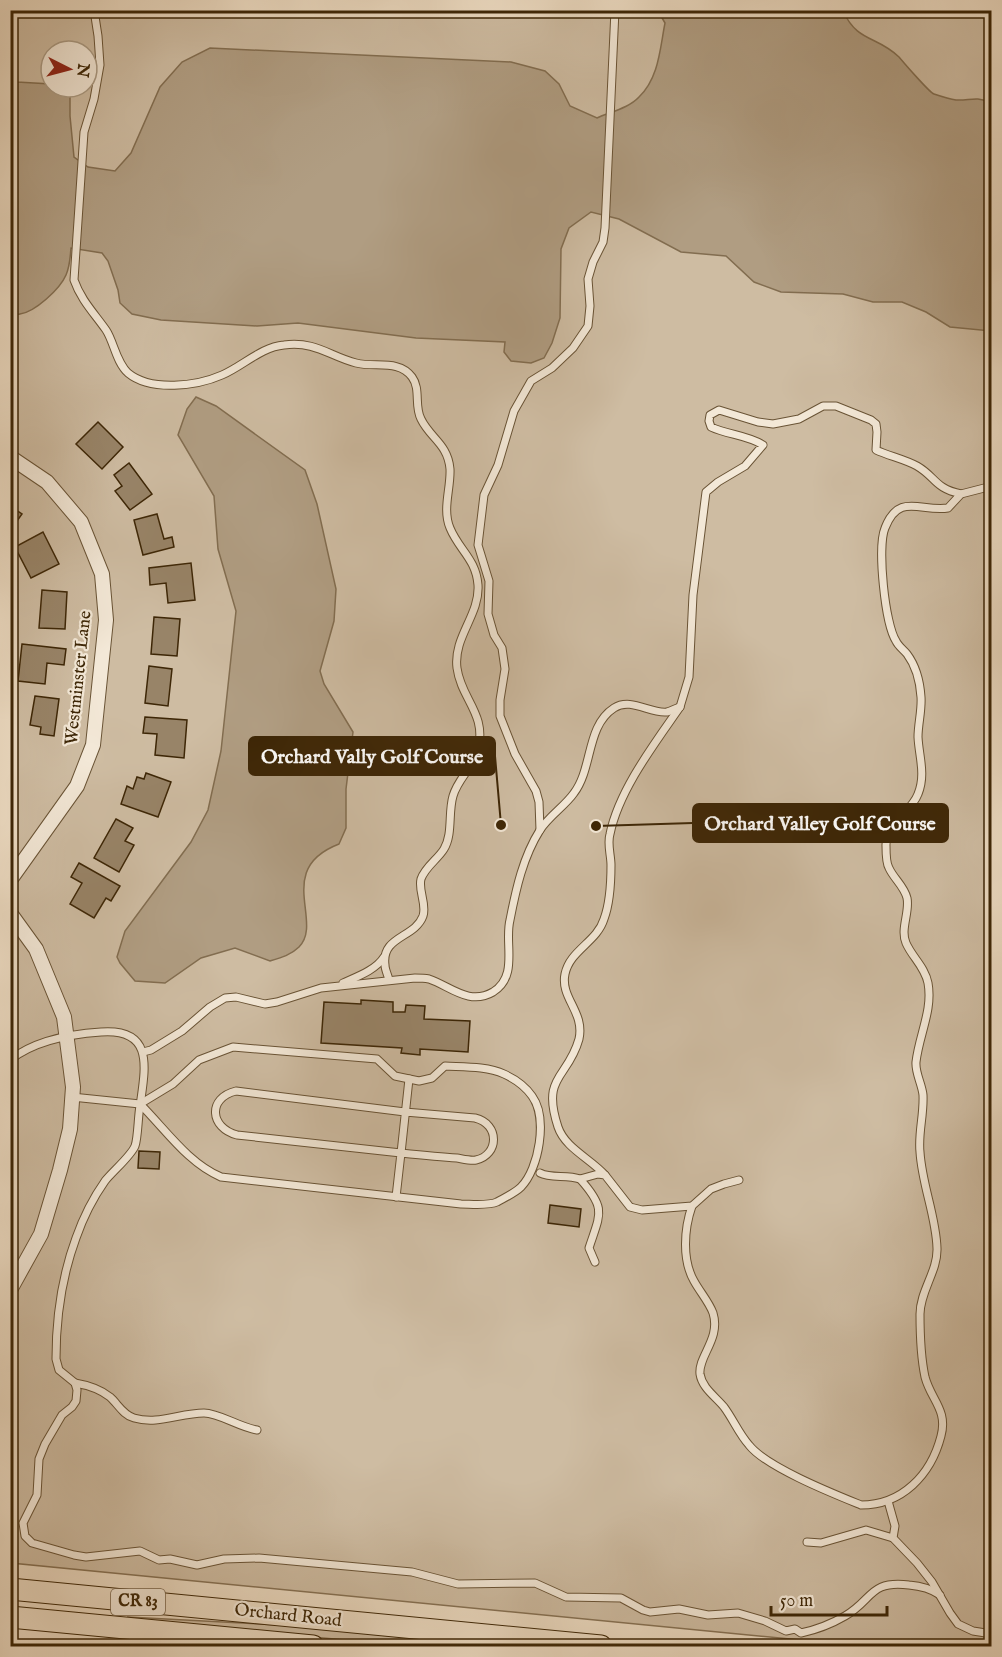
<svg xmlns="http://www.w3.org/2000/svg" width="1002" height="1657" viewBox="0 0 1002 1657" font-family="'IM FELL English',serif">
	<rect width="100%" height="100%" fill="#ecdbc2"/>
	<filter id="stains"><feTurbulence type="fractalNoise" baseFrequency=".00333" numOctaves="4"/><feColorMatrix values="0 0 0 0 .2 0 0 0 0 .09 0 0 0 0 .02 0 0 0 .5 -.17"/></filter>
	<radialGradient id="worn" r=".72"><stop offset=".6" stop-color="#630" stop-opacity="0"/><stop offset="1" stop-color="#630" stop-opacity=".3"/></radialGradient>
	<!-- green -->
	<g fill="#cebca2" stroke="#867154" stroke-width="1.5" fill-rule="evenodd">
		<path d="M 10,11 L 991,11 L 991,1646 L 862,1646 L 11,1563 ZM 51,51 L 87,51 L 87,87 L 51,87 Z"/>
		<polygon points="128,1617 280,1625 506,1646 409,1646 129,1620"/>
	</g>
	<!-- water -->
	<g fill="#b09d82" stroke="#826d50" stroke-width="1.5">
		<path d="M 658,11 L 843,11 C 858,43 876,35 899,57 C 904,63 930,93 934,94 C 940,96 949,99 956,100 C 968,101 977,96 988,102 L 992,109 L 991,331 L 950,327 L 926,312 L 902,302 L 873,302 L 843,294 L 781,292 L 754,282 L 726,256 L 681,252 L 619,219 L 591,212 L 569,228 L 561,249 L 560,318 L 552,343 L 544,358 L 531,363 L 511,361 L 504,352 L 505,342 L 416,338 L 298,323 L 257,326 L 161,320 L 132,314 L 120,303 L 118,290 L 108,261 L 102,253 L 71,248 C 70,258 70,266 66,275 C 60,289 35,312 20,314 C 17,315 14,314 11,313 L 10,79 L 17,82 L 51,84 L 51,87 L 67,87 L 70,89 L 70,116 L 74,157 L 88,167 L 115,171 L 131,153 L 160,87 L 182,62 L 210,48 L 511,62 L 545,71 L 559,84 L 570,106 L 597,118 C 610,112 629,108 639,97 C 659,78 660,48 665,23 Z"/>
		<path d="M 196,397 L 216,406 L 305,470 L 317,504 L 336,589 L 334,621 L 320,671 L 324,684 L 353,732 L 346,789 L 346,828 L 339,844 C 274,869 324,922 299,947 C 291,955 280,958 270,961 L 235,948 L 201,958 L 165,983 L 135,981 L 120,963 L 117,957 L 125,931 L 191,842 L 208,810 L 221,751 L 236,611 L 218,549 L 214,496 L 178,435 L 187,409 Z"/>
	</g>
	<!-- building -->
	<g fill="#988468" stroke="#3d2606" stroke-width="1.5">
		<polygon points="98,422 123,447 102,469 76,444"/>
		<polygon points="129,463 152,494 130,510 115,491 122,486 114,475"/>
		<polygon points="10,506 22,514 12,528 10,527"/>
		<polygon points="157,514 164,539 172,537 174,547 143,555 134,520"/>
		<polygon points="43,532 59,564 31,578 15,547"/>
		<polygon points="191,563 195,600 168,603 166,583 150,585 149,568"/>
		<polygon points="42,590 67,592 65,629 39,628"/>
		<polygon points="154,617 180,619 177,656 151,654"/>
		<polygon points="22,644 66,649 64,665 47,663 45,684 18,681"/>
		<polygon points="149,666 172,669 168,706 145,703"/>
		<polygon points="35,696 59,699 54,736 40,734 41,727 30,725"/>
		<polygon points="145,717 187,720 184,758 155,755 157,734 143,733"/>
		<polygon points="146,773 171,782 158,817 121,804 127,786 133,789 137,777 144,779"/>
		<polygon points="116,819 133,828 125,841 134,845 119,872 94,858"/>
		<polygon points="79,863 120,886 111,901 106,898 94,918 70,904 82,883 71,877"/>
		<polygon points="361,1000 393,1002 393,1012 405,1012 406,1005 425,1006 424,1019 470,1021 468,1052 420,1049 420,1055 401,1053 402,1048 321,1043 324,1002 361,1004"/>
		<polygon points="139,1151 160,1152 159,1169 138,1168"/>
		<polygon points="550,1205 581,1209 579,1227 548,1223"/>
	</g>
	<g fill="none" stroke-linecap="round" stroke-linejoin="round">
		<defs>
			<g id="service">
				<path d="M 94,10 L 98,36 L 100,65 L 94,99 L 84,132 L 74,280 C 81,300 94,313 106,330 C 114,342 116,362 128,373 C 151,392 197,386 222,375 C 243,366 261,347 284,345 C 316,341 329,356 356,363 C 375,368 399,359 412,377 C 421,389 414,406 421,419 C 430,438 448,444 450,469 C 451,488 442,509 450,528 C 459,550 476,559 478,585 C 480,615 453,637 457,668 C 461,699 487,714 478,749 C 474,767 458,778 453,796 C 448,813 453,834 444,849 C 438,859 425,867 421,879 C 418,891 427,904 423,916 C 415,938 381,936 385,965 C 385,970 388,975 389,980"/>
				<polyline points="540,830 539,802 536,791 515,754 500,716 500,700 505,669 502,648 494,635 488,614 489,581 478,545 484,495 498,465 514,411 531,381 552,368 573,348 588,326 590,306 588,279 593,262 603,242 605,228 615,10"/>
				<path d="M 343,983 C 356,977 376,970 384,957"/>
				<path d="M 143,1052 L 151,1050 L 182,1031 L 210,1007 L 225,998 L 236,997 L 265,1004 L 277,1002 L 321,988 L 415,978 C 419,978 424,978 429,979 C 450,986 469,1006 493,992 C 519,976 504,943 510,920 C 516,889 523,857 540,830 C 549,816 565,806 574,793 C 593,768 586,726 614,708 C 631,697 650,714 667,712 C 671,711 676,708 680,707"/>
				<path d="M 10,1060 C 34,1041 71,1034 101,1032 C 155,1028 145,1069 140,1106 C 138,1116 138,1138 135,1146 C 131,1156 112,1172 105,1181 C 93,1198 83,1218 76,1238 C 62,1276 56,1319 56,1359 L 59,1370 L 75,1383"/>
				<path d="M 72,1097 L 140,1104 L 173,1084 L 199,1060 L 233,1047 L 377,1059 L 395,1076 L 419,1081 L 432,1078 L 445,1066 C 463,1067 487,1066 504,1074 C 515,1079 525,1086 532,1096 C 548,1118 539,1169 521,1187 C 515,1193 504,1198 497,1202 C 488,1206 471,1204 461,1204 L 221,1177 C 188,1163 166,1130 140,1104"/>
				<path d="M 540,1173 C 551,1179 567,1174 580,1179"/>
				<path d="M 605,1175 C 591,1159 565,1148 558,1127 C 541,1075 568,1079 579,1039 C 585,1012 560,998 565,974 C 570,950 597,942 604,919 C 610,903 611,883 611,865 C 611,855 607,844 610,834 C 619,790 655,743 680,707 L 689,677 L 693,595 L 706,492 L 718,482 L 745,466 L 763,445 C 747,435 728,435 711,427 L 709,421 L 710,415 L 719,410 L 758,422 L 773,424 L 799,419 L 823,406 L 836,406 L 871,420 L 876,424 L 877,432 L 876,450 C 889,456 904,459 917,466 C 936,477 934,488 961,494"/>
				<path d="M 396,1197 L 401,1153 C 420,1155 439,1157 457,1158 C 463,1159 471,1161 476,1160 C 499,1155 500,1124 475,1118 L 405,1112 L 236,1091 C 207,1098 210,1128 237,1135 L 401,1153 L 409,1079"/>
				<path d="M 692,1206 C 684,1229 682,1260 694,1281 C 700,1292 709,1302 713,1313 C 721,1339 698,1356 700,1374 C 702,1388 716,1397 724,1407 C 733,1419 739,1434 749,1445 C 766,1467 834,1494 861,1505 C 902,1505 931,1475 941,1436 C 948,1410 931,1400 925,1377 C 921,1358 920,1334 920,1314 C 920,1291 938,1271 937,1248 C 936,1216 922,1185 920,1152 C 918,1133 924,1115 923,1095 C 922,1084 915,1073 916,1062 C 919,1035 933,1010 928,983 C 925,967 912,957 906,943 C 900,929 910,912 907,898 C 904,886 894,879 889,868 C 886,863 886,852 886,846 C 885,824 911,813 918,794 C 926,774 919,757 918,737 C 918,724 922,710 921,697 C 920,682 916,666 907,654 C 904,650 898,646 896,641 C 885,624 877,547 885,528 C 899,492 920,512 948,508 L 961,494 L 992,486"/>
				<path d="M 595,1262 L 589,1248 C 600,1214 607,1209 580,1179 L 598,1174 L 605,1175 L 630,1207 L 642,1210 L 692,1206 L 711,1189 L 724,1184 L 739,1180"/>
				<path d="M 257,1430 C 239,1427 219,1413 204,1413 C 180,1413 158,1425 134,1418 C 123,1415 118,1404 110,1397 C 100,1389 87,1385 75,1383 L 77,1390 L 76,1401 L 72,1407 L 62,1415 L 45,1444 L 39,1459 L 37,1495 L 23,1523 L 25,1536 L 32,1543 L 74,1555 L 86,1557 L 140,1551 L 159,1560 L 170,1559 L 197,1565 L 224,1559 L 259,1558 L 412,1572 L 458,1584 L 535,1583 L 566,1597 L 621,1598 L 643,1610 L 650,1612 L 679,1609 L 708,1615 L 738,1613 L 765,1621 L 786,1631 L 795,1629 L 801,1633 C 815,1630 833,1623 845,1616 C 873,1600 869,1580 909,1585 C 921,1586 930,1588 940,1595"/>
				<polyline points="888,1501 895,1526 893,1538 917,1563 932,1582 950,1613 958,1624 973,1631 992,1634"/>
				<polyline points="807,1542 821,1543 866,1530 893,1538"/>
			</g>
			<g id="minor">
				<polyline points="10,457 47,482 81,522 102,574 106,620 93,745 77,786 10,880"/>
				<polyline points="10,913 36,949 64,1017 73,1087 70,1129 60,1170 41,1234 10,1290"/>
			</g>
			<g id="primary">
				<polyline points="10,1589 601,1646"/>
				<polyline points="10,1617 313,1646"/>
			</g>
		</defs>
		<!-- service casing -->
		<use href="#service" stroke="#695335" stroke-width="9"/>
		<!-- minor casing -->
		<use href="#minor" stroke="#695335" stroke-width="16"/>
		<!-- primary casing -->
		<use href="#primary" stroke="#3d2606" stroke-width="23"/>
		<!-- service -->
		<use href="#service" stroke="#f3e8d7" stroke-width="7"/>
		<!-- minor -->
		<use href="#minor" stroke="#f3e8d7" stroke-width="14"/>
		<!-- primary -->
		<use href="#primary" stroke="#ecdbc2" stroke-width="21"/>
	</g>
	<g text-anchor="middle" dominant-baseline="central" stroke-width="4.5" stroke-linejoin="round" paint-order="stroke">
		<!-- shield labels -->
		<rect fill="#f3e8d7" stroke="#746045" stroke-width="1.5" x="111" y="1589" width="54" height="26" rx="4.5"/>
		<g font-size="16" font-weight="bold" fill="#3d2606">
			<text x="138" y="1602">CR 83</text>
		</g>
		<!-- street labels -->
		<g font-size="18" fill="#3d2606" stroke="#f3e8d7">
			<text transform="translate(79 678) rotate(-84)">Westminster Lane</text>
			<text transform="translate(288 1616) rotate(6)">Orchard Road</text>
		</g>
	</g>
	<!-- callouts -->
	<path fill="none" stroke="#3d2606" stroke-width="2" d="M501 825L495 756M596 826L693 823"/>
	<g fill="#3d2606" stroke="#f3e8d7" stroke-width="2">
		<circle cx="501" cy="825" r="6"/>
		<circle cx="596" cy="826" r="6"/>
	</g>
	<g fill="#3d2606" stroke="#3d2606" stroke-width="2">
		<rect x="249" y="737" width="246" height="38" rx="6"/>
		<rect x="693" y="804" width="255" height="38" rx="6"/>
	</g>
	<g font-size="20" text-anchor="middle" font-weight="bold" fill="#fff">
		<text x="372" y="763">Orchard Vally Golf Course</text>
		<text x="820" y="830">Orchard Valley Golf Course</text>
	</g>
	<!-- margin -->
	<rect width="1002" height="1657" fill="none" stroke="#ecdbc2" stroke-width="36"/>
	<rect x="12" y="12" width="978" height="1633" fill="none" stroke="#3d2606" stroke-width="3"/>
	<rect x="18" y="18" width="966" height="1621" fill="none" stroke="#3d2606" stroke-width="1.5"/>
	<!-- north arrow -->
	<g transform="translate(69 69) rotate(96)"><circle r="28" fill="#f3e8d7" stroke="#aa9a83" stroke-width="1.5"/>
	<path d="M0-4.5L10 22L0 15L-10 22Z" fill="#8f2418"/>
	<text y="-9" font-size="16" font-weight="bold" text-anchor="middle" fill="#3d2606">N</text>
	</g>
	<!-- scale -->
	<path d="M771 1606v9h116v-9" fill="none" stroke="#3d2606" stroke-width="3"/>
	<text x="780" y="1606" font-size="18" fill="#3d2606" stroke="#f3e8d7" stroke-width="4.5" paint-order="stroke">50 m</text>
	<rect width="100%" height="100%" filter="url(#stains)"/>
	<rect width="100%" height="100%" fill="url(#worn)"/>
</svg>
